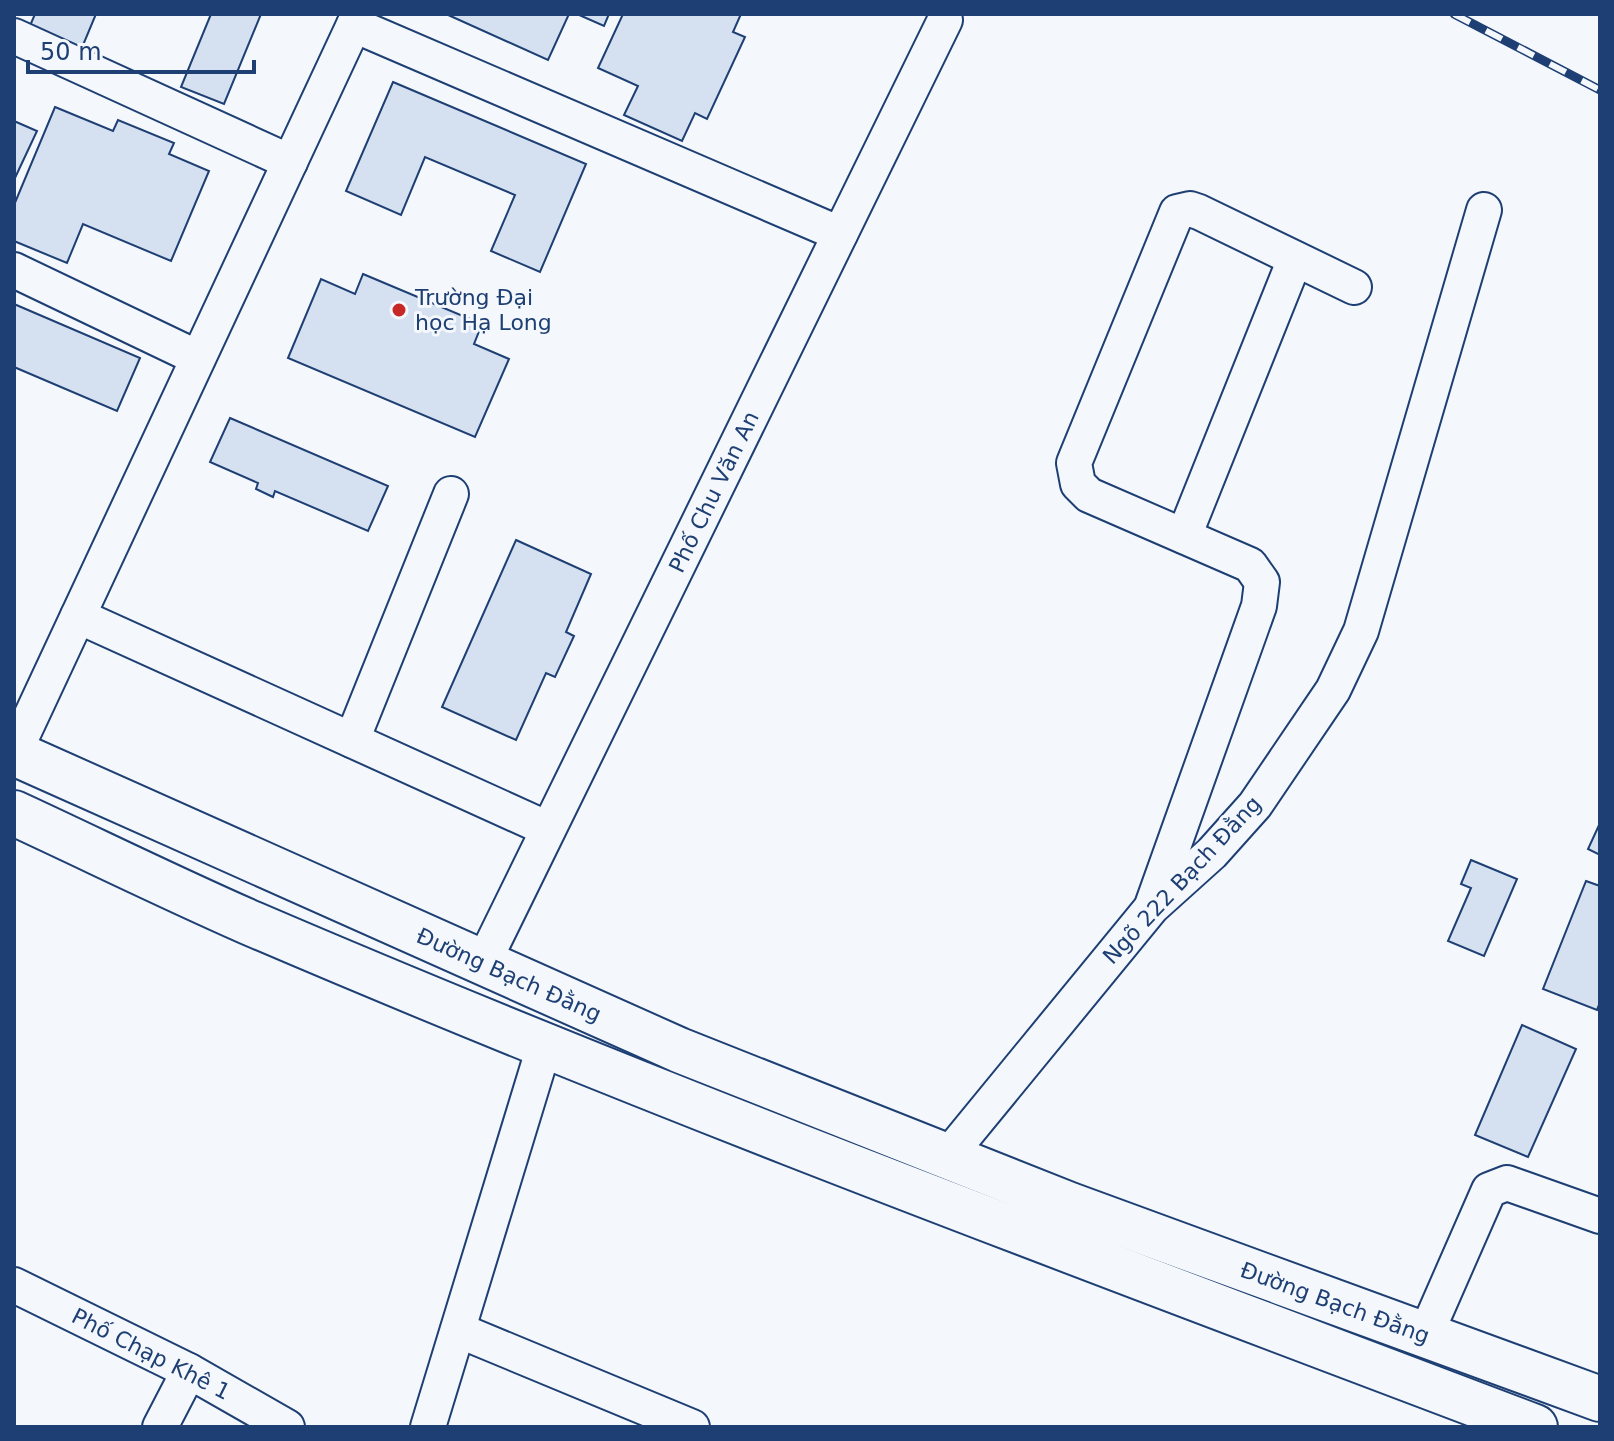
<svg xmlns="http://www.w3.org/2000/svg" width="1614" height="1441" viewBox="0 0 1614 1441" font-family="'DejaVu Sans',sans-serif">
	<rect width="100%" height="100%" fill="#f4f7fb"/>
	<!-- building -->
	<g fill="#d5e0f0" stroke="#1d3f73" stroke-width="2">
		<polygon points="35,14 96,14 81,50 29,28"/>
		<polygon points="211,14 261,14 224,104 181,87"/>
		<polygon points="446,14 569,14 548,60"/>
		<polygon points="577,14 609,14 604,26"/>
		<polygon points="623,14 741,14 733,32 745,37 707,119 695,113 682,141 624,115 638,86 598,68"/>
		<polygon points="393,82 586,164 540,272 491,251 515,195 425,157 401,215 346,191"/>
		<polygon points="55,107 113,131 118,120 174,143 169,154 209,171 171,261 83,224 67,263 14,241 14,205"/>
		<polygon points="14,121 37,131 14,180"/>
		<polygon points="363,274 482,324 474,344 509,359 475,437 288,358 321,279 355,294"/>
		<polygon points="14,304 140,358 117,411 14,367"/>
		<polygon points="230,418 388,486 368,531 275,491 273,497 256,489 258,483 210,462"/>
		<polygon points="516,540 591,574 566,632 574,636 555,677 546,673 516,740 442,707"/>
		<polygon points="1600,823 1600,855 1588,849"/>
		<polygon points="1471,860 1517,879 1484,956 1448,941 1471,888 1461,884"/>
		<polygon points="1586,881 1600,886 1600,1002 1597,1010 1543,989"/>
		<polygon points="1522,1025 1576,1049 1528,1157 1475,1135"/>
	</g>
	<g fill="none" stroke-linecap="round" stroke-linejoin="round">
		<defs>
			<g id="minor">
				<polyline points="354,25 840,234"/>
				<polyline points="14,36 290,162"/>
				<polyline points="14,270 198,358"/>
				<polyline points="1184,536 1295,259"/>
				<polyline points="78,616 548,829"/>
				<polyline points="352,740 451,494"/>
				<polyline points="14,753 359,14"/>
				<polyline points="1153,903 1259,606 1262,582 1250,565 1089,495 1078,484 1074,463 1177,212 1190,209 1199,212 1354,287"/>
				<polyline points="483,963 945,20"/>
				<polyline points="947,1157 1152,907 1212,853 1255,805 1333,690 1361,631 1484,210"/>
				<polyline points="14,1285 189,1371 287,1427"/>
				<polyline points="458,1330 692,1427"/>
				<polyline points="1425,1336 1489,1190 1507,1183 1600,1216"/>
				<polyline points="160,1427 189,1371"/>
				<polyline points="428,1427 544,1047"/>
			</g>
			<g id="highway">
				<polyline points="14,753 679,1050 1070,1205 1600,1399"/>
				<path d="M 14,813 C 94,850 173,889 253,924 C 675,1105 1106,1264 1535,1427"/>
			</g>
		</defs>
		<!-- minor casing -->
		<use href="#minor" stroke="#1d3f73" stroke-width="38"/>
		<!-- highway casing -->
		<use href="#highway" stroke="#1d3f73" stroke-width="48"/>
		<!-- minor -->
		<use href="#minor" stroke="#f4f7fb" stroke-width="34"/>
		<!-- highway -->
		<use href="#highway" stroke="#f4f7fb" stroke-width="44"/>
		<defs>
			<polyline id="rail" points="1454,14 1600,90"/>
		</defs>
		<!-- rail casing -->
		<use href="#rail" stroke="#1d3f73" stroke-width="9"/>
		<!-- rail -->
		<use href="#rail" stroke="#f4f7fb" stroke-width="6" stroke-dasharray="18" stroke-linecap="butt"/>
	</g>
	<!-- markers -->
	<circle fill="#c62828" stroke="#f4f7fb" stroke-width="3" cx="399" cy="310" r="8"/>
	<g text-anchor="middle" dominant-baseline="central" stroke-width="6" stroke-linejoin="round" paint-order="stroke">
		<!-- poi labels -->
		<g font-size="22" fill="#1d3f73" stroke="#f4f7fb" text-anchor="start">
			<text x="415" y="297">Trường Đại<tspan x="415" dy="25">học Hạ Long</tspan></text>
		</g>
		<!-- street labels -->
		<g font-size="22" fill="#1d3f73" stroke="#f4f7fb">
			<text transform="translate(714 492) rotate(-64)">Phố Chu Văn An</text>
			<text transform="translate(1182 880) rotate(-47)">Ngõ 222 Bạch Đằng</text>
			<text transform="translate(509 975) rotate(24)">Đường Bạch Đằng</text>
			<text transform="translate(1335 1303) rotate(20)">Đường Bạch Đằng</text>
			<text transform="translate(151 1354) rotate(27)">Phố Chạp Khê 1</text>
		</g>
	</g>
	<!-- border -->
	<rect width="1614" height="1441" fill="none" stroke="#1d3f73" stroke-width="32"/>
	<!-- scale -->
	<path d="M28 60v12h226v-12" fill="none" stroke="#1d3f73" stroke-width="4"/>
	<text x="40" y="60" font-size="24" fill="#1d3f73" stroke="#f4f7fb" stroke-width="6" paint-order="stroke">50 m</text>
</svg>
